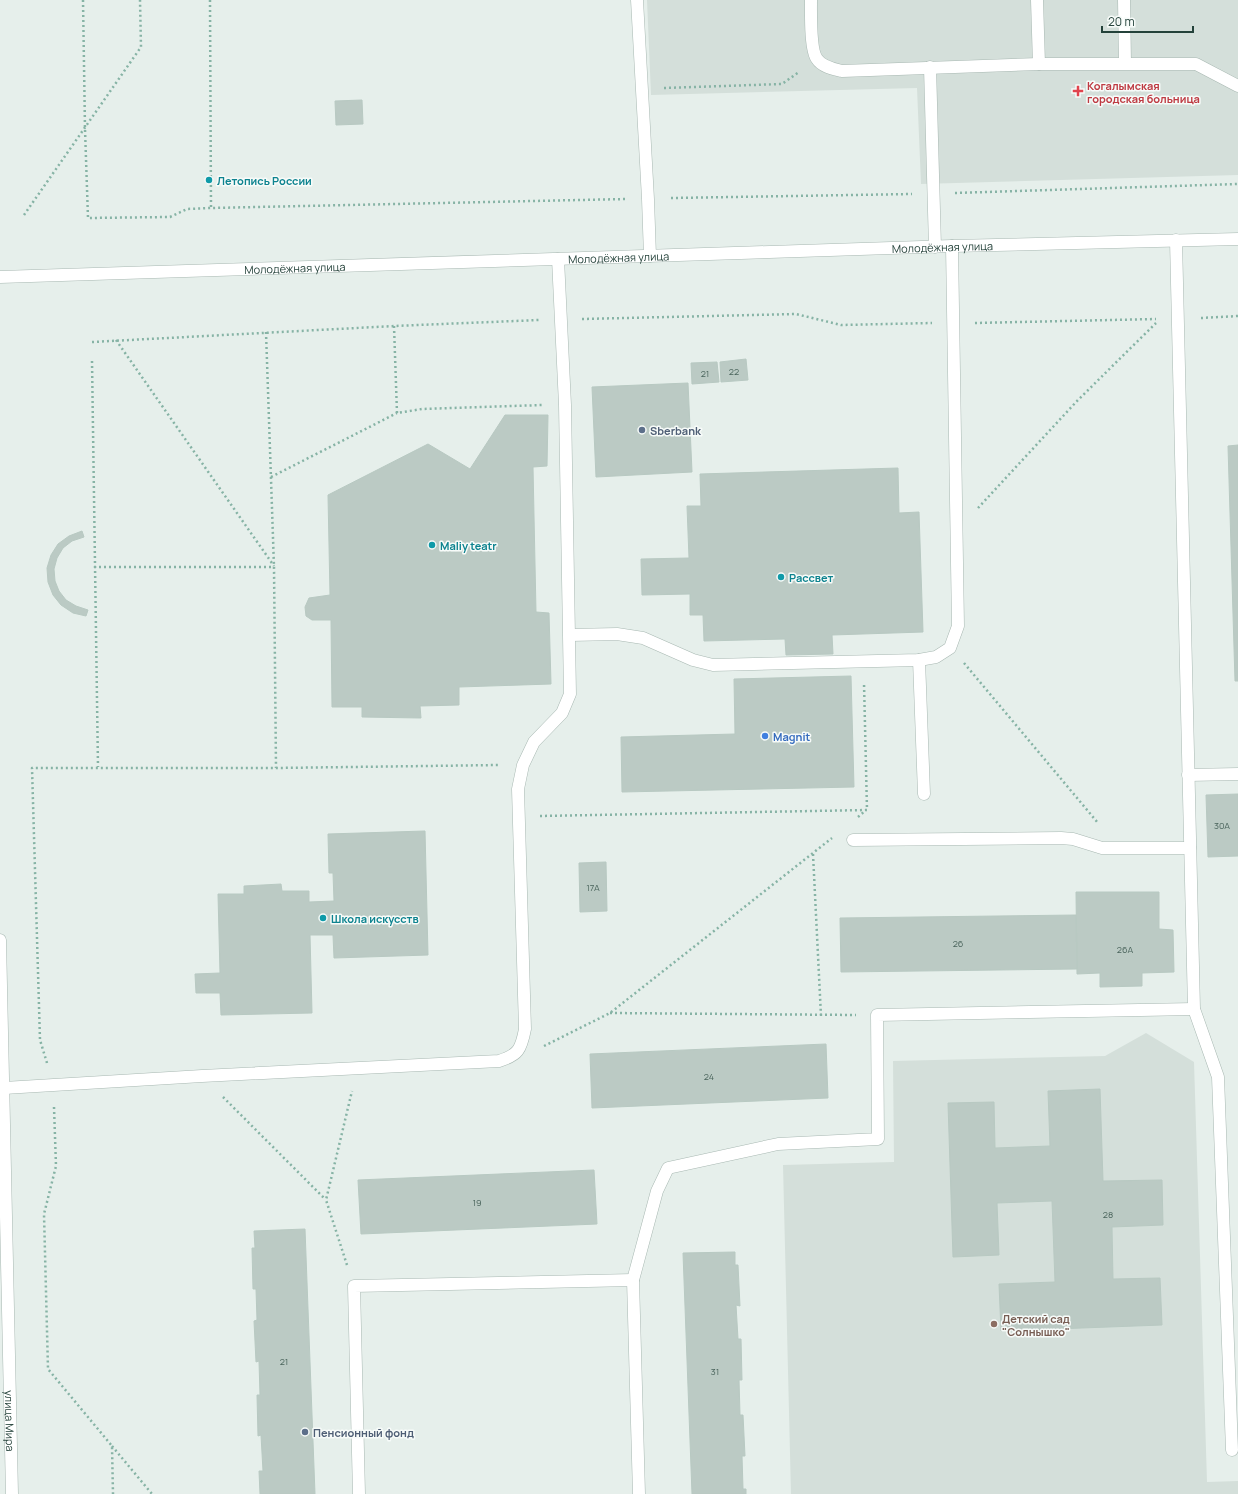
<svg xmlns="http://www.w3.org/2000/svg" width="1238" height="1494" viewBox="0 0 1238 1494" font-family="Manrope,sans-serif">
	<rect width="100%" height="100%" fill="#e6efeb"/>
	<!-- built -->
	<g fill="#d4dfda">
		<polygon points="647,0 1238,0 1238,175 921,184 917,88 651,95"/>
		<polygon points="1146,1033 1194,1062 1207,1482 1238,1481 1238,1494 791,1494 783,1165 894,1162 893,1061 1105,1056"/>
	</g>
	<!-- building -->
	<g fill="#bbcac4" stroke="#b8c9c2">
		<polygon points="362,100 363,124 336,125 335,101"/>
		<polygon points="746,359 748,380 721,382 720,362"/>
		<polygon points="717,362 719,382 692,384 691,363"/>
		<polygon points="688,383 692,472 596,477 592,387"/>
		<polygon points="505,415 548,415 547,466 533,467 536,612 549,613 551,684 459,687 459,705 420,706 421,718 362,717 362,707 332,707 331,620 312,620 306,616 305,607 309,598 330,595 328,495 428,444 470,469"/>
		<polygon points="1238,445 1238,681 1235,681 1228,446"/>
		<polygon points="898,468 899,513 919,512 923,632 832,635 833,654 786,655 785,639 704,641 703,615 690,615 690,594 642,595 641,559 689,558 687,506 701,506 700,474"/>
		<polygon points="82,531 84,537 72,541 63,548 57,558 54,569 55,581 59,591 66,600 76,606 88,610 86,616 73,613 61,605 53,595 48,582 47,568 51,555 58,544 69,536"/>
		<polygon points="851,676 854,787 622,792 621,737 735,734 734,679"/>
		<polygon points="1238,794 1238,856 1208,857 1206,795"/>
		<polygon points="425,831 428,955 334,958 333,935 310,935 312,1013 221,1015 220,993 196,993 195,974 220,973 218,894 244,894 244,886 281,884 282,891 309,891 309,902 334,901 333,873 329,873 328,834"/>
		<polygon points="606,862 607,911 580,912 579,863"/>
		<polygon points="1076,892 1159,892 1159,929 1173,930 1174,972 1142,973 1142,986 1100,987 1100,973 1077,974"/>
		<polygon points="1076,915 1077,969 841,972 840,918"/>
		<polygon points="826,1044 828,1098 592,1108 590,1054"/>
		<polygon points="1100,1089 1103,1181 1162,1180 1163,1225 1112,1227 1113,1279 1160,1278 1162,1325 1001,1331 999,1284 1055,1282 1052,1201 997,1203 999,1255 953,1257 948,1103 994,1102 995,1148 1050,1146 1048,1091"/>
		<polygon points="594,1170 597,1224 361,1234 358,1180"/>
		<polygon points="305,1229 315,1494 260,1494 259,1471 263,1471 261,1435 258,1436 257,1395 260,1395 259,1361 256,1362 254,1321 257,1320 256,1289 253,1289 252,1248 255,1248 254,1231"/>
		<polygon points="735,1252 735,1265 738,1265 740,1306 736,1305 738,1339 741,1339 742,1380 739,1380 740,1415 743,1415 745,1456 742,1456 743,1489 746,1489 746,1494 692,1494 683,1253"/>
	</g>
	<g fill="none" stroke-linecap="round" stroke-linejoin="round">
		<defs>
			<g id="service">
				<polyline points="637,0 648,199 650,256"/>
				<path d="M 811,0 C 811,13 810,50 817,59 C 822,67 834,69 842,71 L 1039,64 L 1196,64 L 1238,86"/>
				<polyline points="1037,0 1039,64"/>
				<polyline points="1124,0 1125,63"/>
				<polyline points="930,67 935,247"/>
				<polyline points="1176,240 1194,1009 1218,1077 1232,1450"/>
				<polyline points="570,635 617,634 643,638 693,660 713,665 919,660 936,657 950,648 958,626 952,246"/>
				<polyline points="919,660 924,794"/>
				<polyline points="1188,775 1238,774"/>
				<polyline points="853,840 1061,838 1073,839 1102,848 1190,848"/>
				<path d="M 4,1088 L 202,1076 L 499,1061 C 518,1055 521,1050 525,1029 L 518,789 L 523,765 L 534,742 L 562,713 L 570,694 L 565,405 L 558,259"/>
				<polyline points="633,1280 657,1191 668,1168 778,1144 878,1139 877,1015 1194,1009"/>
				<polyline points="359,1494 354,1286 633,1280 639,1494"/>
			</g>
			<g id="tertiary">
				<path id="s1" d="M 0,277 L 952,246 L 1238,239"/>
				<path id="s2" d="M 0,940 L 12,1494"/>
			</g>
		</defs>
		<!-- service casing -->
		<use href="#service" stroke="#a8b8b2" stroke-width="13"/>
		<!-- tertiary casing -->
		<use href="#tertiary" stroke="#a8b8b2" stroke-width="13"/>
		<!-- path -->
		<g stroke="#86b3a5" stroke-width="2.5" stroke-dasharray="2 3" stroke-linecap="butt">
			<polyline points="83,0 85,129 88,218 170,217 187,209 211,208 626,199"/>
			<polyline points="210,0 211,208"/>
			<polyline points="664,88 782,84 799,72"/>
			<polyline points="955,193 1238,184"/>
			<polyline points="671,198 912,194"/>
			<polyline points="24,215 141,47 140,0"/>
			<polyline points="1201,318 1238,316"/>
			<polyline points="582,319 796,314 841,325 932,323"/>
			<polyline points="975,323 1156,319"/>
			<polyline points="394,326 397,413 422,409 543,405"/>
			<polyline points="266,332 274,567 276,768"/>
			<polyline points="116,340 274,566"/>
			<polyline points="92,342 394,326 539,320"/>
			<polyline points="92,361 98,767"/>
			<polyline points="271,477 397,413"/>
			<polyline points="978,508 1077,401 1156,323"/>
			<polyline points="94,567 273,567"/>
			<polyline points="964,663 1098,823"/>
			<polyline points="540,816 867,810 864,683"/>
			<polyline points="858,817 866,810"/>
			<polyline points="813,854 821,1016"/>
			<polyline points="610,1013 856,1015"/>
			<polyline points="544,1046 610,1013 832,838"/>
			<polyline points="47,1063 40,1040 32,768 276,768 500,765"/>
			<polyline points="223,1097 325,1199"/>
			<polyline points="54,1107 56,1166 44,1214 48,1369 112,1446 113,1494"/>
			<polyline points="347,1265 326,1200 352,1091"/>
			<polyline points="112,1446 152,1494"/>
		</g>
		<!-- service -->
		<use href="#service" stroke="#fff" stroke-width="12"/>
		<!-- tertiary -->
		<use href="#tertiary" stroke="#fff" stroke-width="12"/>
	</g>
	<!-- markers -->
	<path fill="#e0444e" stroke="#f7fbf9" stroke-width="1.5" d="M1076 85h4v4h4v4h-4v4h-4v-4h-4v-4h4z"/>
	<g fill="#0f9aa8" stroke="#f7fbf9" stroke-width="1.5">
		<circle cx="209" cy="180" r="4"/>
		<circle cx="432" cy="545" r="4"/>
		<circle cx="781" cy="577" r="4"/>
		<circle cx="323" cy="918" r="4"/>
	</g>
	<g fill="#5c6f8a" stroke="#f7fbf9" stroke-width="1.5">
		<circle cx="642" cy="430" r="4"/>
		<circle cx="305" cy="1432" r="4"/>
	</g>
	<circle fill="#3f7fe0" stroke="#f7fbf9" stroke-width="1.5" cx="765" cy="736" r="4"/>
	<circle fill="#8d6e63" stroke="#f7fbf9" stroke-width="1.5" cx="994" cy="1324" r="4"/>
	<g text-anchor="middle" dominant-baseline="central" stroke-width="3" stroke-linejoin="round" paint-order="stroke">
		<!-- number labels -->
		<g font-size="9" fill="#4a645c">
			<text x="734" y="371">22</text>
			<text x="705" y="373">21</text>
			<text x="1222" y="825">30А</text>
			<text x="593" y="887">17А</text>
			<text x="958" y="943">26</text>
			<text x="1125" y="949">26А</text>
			<text x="709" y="1076">24</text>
			<text x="477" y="1202">19</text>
			<text x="1108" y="1214">28</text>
			<text x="284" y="1361">21</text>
			<text x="715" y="1371">31</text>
		</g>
		<!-- health labels -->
		<g font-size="11" font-weight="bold" fill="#be3a42" stroke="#f7fbf9" text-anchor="start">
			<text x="1087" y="85">Когалымская<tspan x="1087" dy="13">городская больница</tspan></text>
		</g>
		<!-- culture labels -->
		<g font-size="11" font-weight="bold" fill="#0d838f" stroke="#f7fbf9" text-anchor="start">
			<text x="217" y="180">Летопись России</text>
			<text x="440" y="545">Maliy teatr</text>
			<text x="789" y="577">Рассвет</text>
			<text x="331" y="918">Школа искусств</text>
		</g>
		<!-- street labels -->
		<g font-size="11" fill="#24423a" stroke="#f7fbf9">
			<text stroke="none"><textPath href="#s1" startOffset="943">Молодёжная улица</textPath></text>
			<text stroke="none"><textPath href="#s1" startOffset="619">Молодёжная улица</textPath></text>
			<text stroke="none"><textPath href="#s1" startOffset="295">Молодёжная улица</textPath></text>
			<text stroke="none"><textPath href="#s2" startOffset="481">улица Мира</textPath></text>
		</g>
		<!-- service labels -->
		<g font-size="11" font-weight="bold" fill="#4e5e75" stroke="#f7fbf9" text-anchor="start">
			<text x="650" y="430">Sberbank</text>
			<text x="313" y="1432">Пенсионный фонд</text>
		</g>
		<!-- shop labels -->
		<g font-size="11" font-weight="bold" fill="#366cbe" stroke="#f7fbf9" text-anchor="start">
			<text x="773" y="736">Magnit</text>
		</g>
		<!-- education labels -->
		<g font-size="11" font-weight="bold" fill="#785e54" stroke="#f7fbf9" text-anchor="start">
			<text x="1002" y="1318">Детский сад<tspan x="1002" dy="13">"Солнышко"</tspan></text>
		</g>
	</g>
	<!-- scale -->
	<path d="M1102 26v6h91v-6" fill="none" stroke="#24423a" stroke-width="2"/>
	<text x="1108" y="26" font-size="12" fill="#24423a" stroke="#f7fbf9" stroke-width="3" paint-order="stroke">20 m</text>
</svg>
